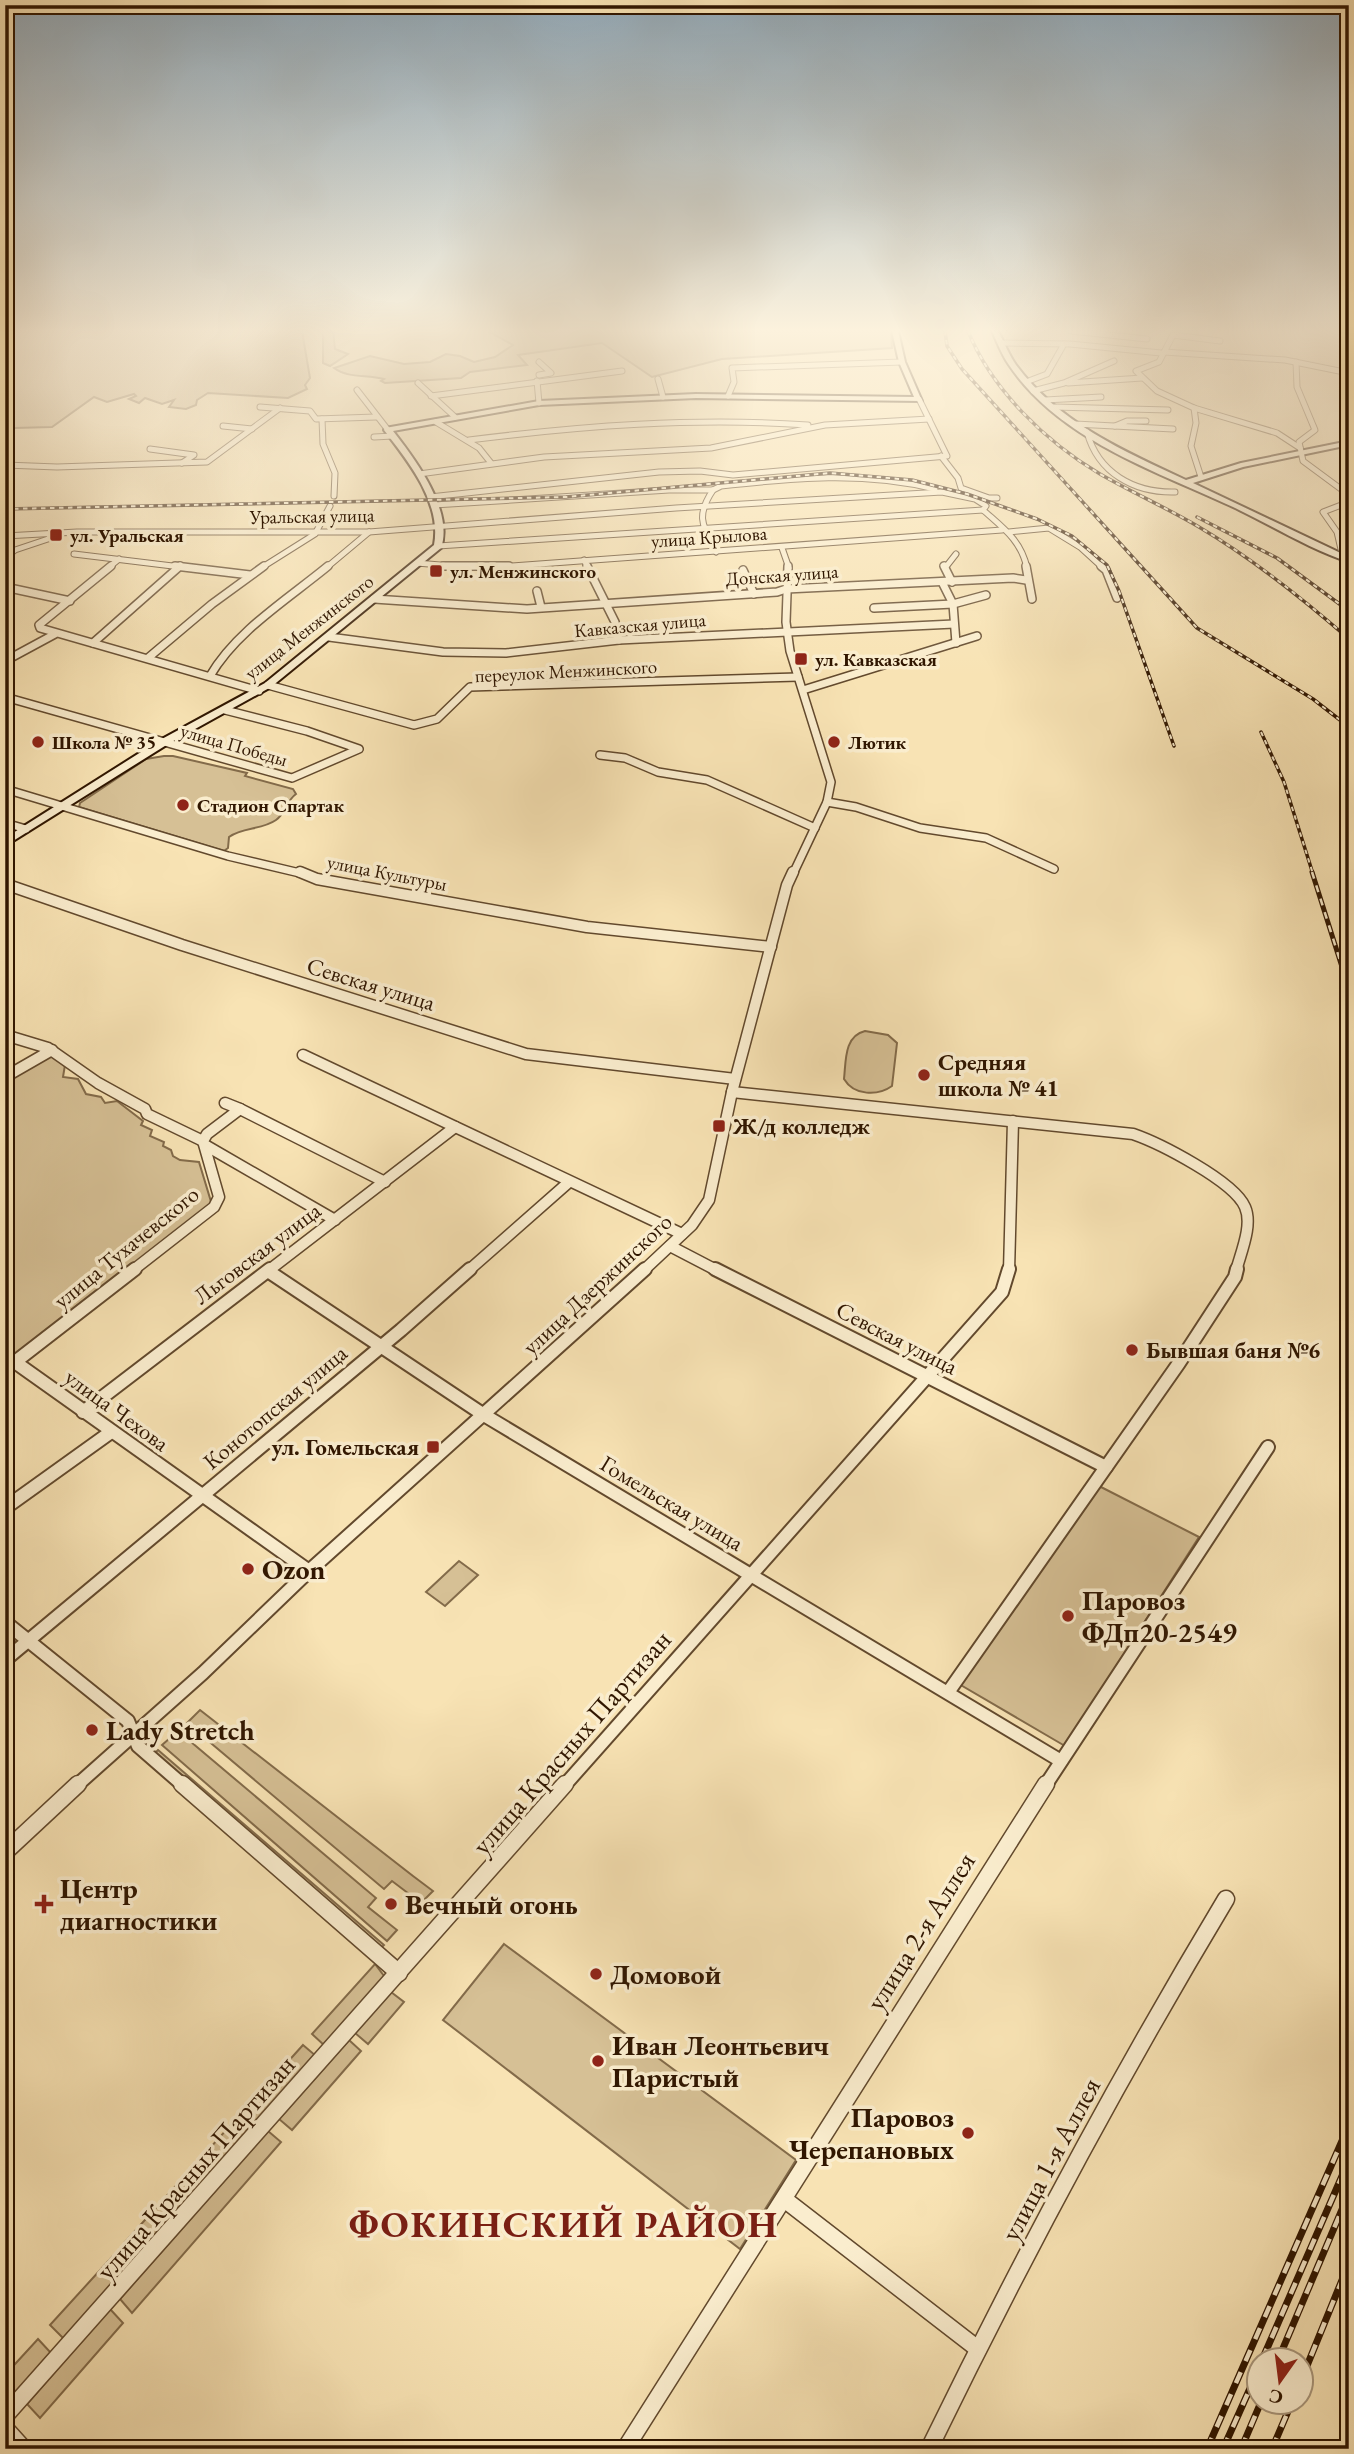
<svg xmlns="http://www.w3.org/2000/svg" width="1354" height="2454" viewBox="0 0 1354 2454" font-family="'EB Garamond',serif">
	<rect width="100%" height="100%" fill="#f8e3b4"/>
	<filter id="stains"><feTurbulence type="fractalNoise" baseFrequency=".00286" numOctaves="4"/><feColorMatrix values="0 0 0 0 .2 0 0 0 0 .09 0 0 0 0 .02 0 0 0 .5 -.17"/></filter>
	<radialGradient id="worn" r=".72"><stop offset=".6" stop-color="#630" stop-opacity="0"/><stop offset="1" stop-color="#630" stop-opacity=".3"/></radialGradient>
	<!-- green -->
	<g fill="#d6c095" stroke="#836b4a" stroke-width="2">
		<polygon points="5,331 302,331 310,378 305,385 307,389 288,398 208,393 197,400 196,405 186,409 169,407 174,400 162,404 145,398 139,403 129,399 136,396 134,394 107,402 94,397 52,427 14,428 10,420 5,421"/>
		<polygon points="323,331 333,331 335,349 348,354 330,366 323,363"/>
		<path d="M 488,331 L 891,331 L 892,348 L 722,359 L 652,377 L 602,343 L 518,355 L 527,365 L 470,372 L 461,378 L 385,383 L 381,381 L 384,379 C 367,374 349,379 334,368 L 370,356 L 404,364 L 430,362 L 446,354 L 460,356 L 474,362 L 495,357 L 513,345 Z"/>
		<path d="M 164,756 L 173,756 L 247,773 L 245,776 L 293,789 L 296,794 C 286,801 286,813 276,820 C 262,830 242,827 229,837 L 228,848 L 224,851 L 79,807 L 80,803 L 146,759 Z"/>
		<path d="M 865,1031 L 888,1035 L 897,1043 L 892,1086 C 878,1096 854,1096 844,1079 C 846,1061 844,1036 865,1031 Z"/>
		<polygon points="52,1055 65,1065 63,1077 78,1079 86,1094 101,1097 105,1103 117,1101 143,1121 141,1125 152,1130 150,1136 164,1142 163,1146 171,1150 173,1156 180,1160 199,1162 212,1205 15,1358 5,1351 5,1082"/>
		<polygon points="1099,1486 1199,1537 1065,1746 959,1684"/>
		<polygon points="459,1561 478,1575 445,1606 426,1592"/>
		<polygon points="200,1710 413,1876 433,1891 421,1903 392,1881 384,1889 187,1723"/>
		<polygon points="178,1731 376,1898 368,1907 397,1930 387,1941 162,1745"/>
		<polygon points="158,1750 384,1945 381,1948 155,1753"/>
		<polygon points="504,1944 796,2160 740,2249 443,2020"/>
		<polygon points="375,1964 384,1976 381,1984 325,2046 312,2034"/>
		<polygon points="391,1992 404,2002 368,2044 355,2033"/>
		<polygon points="349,2040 361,2051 292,2130 279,2119"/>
		<polygon points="303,2045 316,2056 138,2256 125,2242"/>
		<polygon points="268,2131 281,2142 132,2313 120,2299"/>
		<polygon points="112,2257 125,2270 64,2339 50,2325"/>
		<polygon points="110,2309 123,2323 40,2418 27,2404"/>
		<polygon points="38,2339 51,2353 16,2392 5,2381 5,2375"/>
	</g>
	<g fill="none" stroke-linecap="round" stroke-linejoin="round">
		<defs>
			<g id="street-far4">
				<polyline points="1071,331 1147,339"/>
				<polyline points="1001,343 1070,344 1161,353"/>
				<polyline points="1164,352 1285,360 1349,373"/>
				<polyline points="539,362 551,373 539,375"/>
				<polyline points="1296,362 1297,387 1315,430 1299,442 1303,461 1349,495"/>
				<polyline points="658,379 663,397"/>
				<polyline points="537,381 539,403"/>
				<polyline points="1026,382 1047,374 1064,344"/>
				<polyline points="418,383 455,417"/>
				<polyline points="1068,383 1142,378"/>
				<polyline points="357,390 388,430"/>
				<polyline points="1033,391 1064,383 1114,361"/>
				<polyline points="431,396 622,371"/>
				<polyline points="728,396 734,382 732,368 902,362"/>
				<polyline points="1045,400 1101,397"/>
				<polyline points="260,407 310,411 316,419 376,417"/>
				<polyline points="1054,407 1168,410"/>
				<polyline points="1194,408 1277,433 1300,448"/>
				<polyline points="322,419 323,444 335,473 334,496"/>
				<polyline points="436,422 479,448 491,463"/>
				<polyline points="1075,424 1173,429"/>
				<polyline points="223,426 252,429"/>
				<polyline points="1115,426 1127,421 1146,421"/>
				<path d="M 1087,432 C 1098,473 1134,493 1175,492"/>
				<polyline points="374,437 393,436"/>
				<path d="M 469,440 C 581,426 695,417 808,425"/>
				<polyline points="150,449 194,455 182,463"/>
				<polyline points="941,456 958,478 961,488 989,498 997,498"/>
				<polyline points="5,465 57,467 207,462 280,408"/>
				<polyline points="419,474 544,457 711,448 825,425 929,419"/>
				<polyline points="1201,477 1191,446 1196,423 1194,408 1157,391 1136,371 1159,362 1173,335 1220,341"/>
				<path d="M 713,490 C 695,517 703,526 716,552"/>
				<polyline points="430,497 659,472 700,471 733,475 947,456 919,399"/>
				<path d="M 434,505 L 669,490 L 713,490 L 721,486 C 794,478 863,471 935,489"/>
				<path d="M 983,510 C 1003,528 1021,540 1027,568"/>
				<polyline points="1009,532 1049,528 1080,547 1103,568"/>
				<polyline points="5,536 77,532 369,532 676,508 942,492 975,499 986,506 983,510"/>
				<polyline points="438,546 983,510"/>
				<polyline points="782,548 789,568"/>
				<polyline points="74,554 189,568"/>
				<polyline points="5,558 15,550 48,539 52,535"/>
				<polyline points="1343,558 1337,532 1323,512 1349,502"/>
				<polyline points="584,560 588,568"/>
				<polyline points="417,563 463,567 512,566 1002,530"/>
				<polyline points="108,568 119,559"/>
				<polyline points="178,568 180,566"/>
				<polyline points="261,568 315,534 330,506"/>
				<polyline points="326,568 369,532"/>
				<polyline points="945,568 956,554"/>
			</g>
			<g id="street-far3">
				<polyline points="111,566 39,625 40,628 259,691"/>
				<polyline points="175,566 250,575"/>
				<polyline points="443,566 509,566"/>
				<polyline points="587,566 615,622 619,640"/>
				<polyline points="788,566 786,622 790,651 831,782 827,802 793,874"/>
				<polyline points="944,566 952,582"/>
				<polyline points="1026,566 1032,599"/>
				<polyline points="1101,566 1106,570 1117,598"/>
				<polyline points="743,570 754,594"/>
				<polyline points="942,582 953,604 956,643"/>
				<polyline points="5,587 70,601"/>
				<polyline points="537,591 541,607"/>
				<polyline points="374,599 527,609 777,592 786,589 1013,578 1026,580"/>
				<polyline points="874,608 953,604 986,595"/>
				<polyline points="329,637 443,652 506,653 619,640 954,624"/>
				<polyline points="93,643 180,566"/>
				<polyline points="148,658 212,604 264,566"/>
				<polyline points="5,661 55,634"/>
				<path d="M 210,676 C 236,631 288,599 328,566"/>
				<polyline points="268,685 414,725 437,719 470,687 798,677"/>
				<polyline points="803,690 977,636"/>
				<polyline points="5,697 292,778 359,749 307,731 225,710"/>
				<polyline points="600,755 625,758 658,772 707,780 815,828"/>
				<polyline points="5,789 228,856 304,874"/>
				<polyline points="827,802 856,807 920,828 986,838 1054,869"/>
				<polyline points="5,823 26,829"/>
			</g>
			<g id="street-far2">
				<polyline points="300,872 317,879 587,927 771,947"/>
				<polyline points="5,884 182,945 526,1054 735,1079"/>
				<polyline points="5,1035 48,1048 98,1083 145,1109 147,1114 203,1141"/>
				<polyline points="303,1055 682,1234"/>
				<polyline points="5,1077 52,1050"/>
				<path d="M 732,1092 L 1133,1134 C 1159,1143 1234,1181 1245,1207 C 1253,1225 1241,1252 1236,1271"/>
				<polyline points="240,1109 385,1182"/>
				<polyline points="205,1145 335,1220"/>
				<polyline points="670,1246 718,1271"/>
				<polyline points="132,1271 214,1207 219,1197 203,1141 207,1134 240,1109 225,1103"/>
				<polyline points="268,1271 455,1127"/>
				<polyline points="468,1271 569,1182"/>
				<polyline points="643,1271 692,1225 709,1200 732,1092 787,885 793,872"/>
				<polyline points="1009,1271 1013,1121"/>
			</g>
			<g id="street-far1">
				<polyline points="715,1269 1106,1467"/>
				<polyline points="268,1271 484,1415 1061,1761"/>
				<polyline points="5,1355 309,1571"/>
				<polyline points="15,1362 135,1269"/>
				<polyline points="83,1412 270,1269"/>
				<polyline points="5,1508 111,1432"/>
				<polyline points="5,1622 128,1721 138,1746 184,1786"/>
				<polyline points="5,1660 401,1330 470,1269"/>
				<polyline points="949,1691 1179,1363 1235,1277 1237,1269"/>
				<polyline points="76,1786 203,1673 309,1571 645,1269"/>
				<polyline points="564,1786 1002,1292 1009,1269"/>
				<polyline points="1045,1786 1268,1447"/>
			</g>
			<g id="street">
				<polyline points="182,1784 399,1973"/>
				<polyline points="5,1852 78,1784"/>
				<polyline points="784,2199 978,2349"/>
				<polyline points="5,2416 565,1784"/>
				<polyline points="5,2428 24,2449"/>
				<polyline points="625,2449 1046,1784"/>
				<path d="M 929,2449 C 1020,2262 1119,2077 1226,1899"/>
			</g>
			<g id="secondary">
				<path d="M 892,331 L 898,331 L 905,362 L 922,401 L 696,398 L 539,405 L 393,431 C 415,459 454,511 441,548 L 271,687 L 168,744 L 5,846 L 5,838 L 160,740 L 265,683 L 434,545 C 442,503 408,461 384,430 L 385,428 L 539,401 L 696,394 L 914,397 L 899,362 Z"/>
				<path d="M 992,331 L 998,331 C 1004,342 1009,355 1016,365 C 1058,422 1123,451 1186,480 L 1241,463 L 1349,441 L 1349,445 L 1243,467 L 1193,483 L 1349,557 L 1349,562 C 1309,549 1271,525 1233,507 C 1154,470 1060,440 1009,365 C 1002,355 997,342 992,331 Z"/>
			</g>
		</defs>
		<!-- street-far4 casing -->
		<use href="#street-far4" stroke="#62492d" stroke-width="7"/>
		<!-- street-far3 casing -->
		<use href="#street-far3" stroke="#62492d" stroke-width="10"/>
		<!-- street-far2 casing -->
		<use href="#street-far2" stroke="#62492d" stroke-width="13"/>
		<!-- street-far1 casing -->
		<use href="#street-far1" stroke="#62492d" stroke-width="16"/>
		<!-- street casing -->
		<use href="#street" stroke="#62492d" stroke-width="19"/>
		<!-- secondary casing -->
		<use href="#secondary" stroke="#301600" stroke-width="4"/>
		<!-- street-far4 -->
		<use href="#street-far4" stroke="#faedce" stroke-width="5"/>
		<!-- street-far3 -->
		<use href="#street-far3" stroke="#faedce" stroke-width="7"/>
		<!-- street-far2 -->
		<use href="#street-far2" stroke="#faedce" stroke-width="10"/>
		<!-- street-far1 -->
		<use href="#street-far1" stroke="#faedce" stroke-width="12"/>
		<!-- street -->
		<use href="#street" stroke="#faedce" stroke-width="16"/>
		<!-- secondary -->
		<use href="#secondary" fill="#faedce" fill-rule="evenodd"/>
		<defs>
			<g id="rail-far2">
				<polyline points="945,331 947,346 962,369 1197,628 1313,699 1349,727"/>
				<path d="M 968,331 C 992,390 1046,442 1100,474 C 1133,493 1167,508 1199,527 C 1253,559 1302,598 1349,639"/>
				<polyline points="5,509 566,497 830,473 912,480 967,494 1037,519 1072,536 1107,565 1119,591 1174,746"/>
				<polyline points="1197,517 1277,558 1349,611"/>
				<polyline points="1261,732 1284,782 1313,874"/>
			</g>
			<polyline id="rail-far1" points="1312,872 1349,989"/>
			<g id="rail">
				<polyline points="1262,2360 1349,2160"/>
				<polyline points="1278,2360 1349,2193"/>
				<polyline points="1302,2378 1349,2263"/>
				<polyline points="1207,2449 1349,2125"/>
				<polyline points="1223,2449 1260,2366"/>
				<polyline points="1241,2449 1261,2402"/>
				<polyline points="1272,2449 1292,2402"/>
			</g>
		</defs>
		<!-- rail-far2 casing -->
		<use href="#rail-far2" stroke="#301600" stroke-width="3.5"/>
		<!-- rail-far1 casing -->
		<use href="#rail-far1" stroke="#301600" stroke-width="5"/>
		<!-- rail casing -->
		<use href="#rail" stroke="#301600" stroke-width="7"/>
		<!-- rail-far2 -->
		<use href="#rail-far2" stroke="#faedce" stroke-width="2" stroke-dasharray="4.5" stroke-linecap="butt"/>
		<!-- rail-far1 -->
		<use href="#rail-far1" stroke="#faedce" stroke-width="2.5" stroke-dasharray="7" stroke-linecap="butt"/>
		<!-- rail -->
		<use href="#rail" stroke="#faedce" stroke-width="4.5" stroke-dasharray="12" stroke-linecap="butt"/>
	</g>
	<!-- sky -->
	<linearGradient id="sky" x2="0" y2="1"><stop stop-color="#93abbb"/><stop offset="0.49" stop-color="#fcf2dd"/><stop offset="1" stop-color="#fcf2dd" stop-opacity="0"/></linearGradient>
	<rect width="1354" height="675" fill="url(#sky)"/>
	<!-- markers -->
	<g fill="#8f2418" stroke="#faedce" stroke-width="2.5">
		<rect x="49" y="528" width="14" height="14" rx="3.5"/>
		<rect x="429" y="564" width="14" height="14" rx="3.5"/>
		<rect x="794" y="652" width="14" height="14" rx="3.5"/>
		<circle cx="38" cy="742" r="7"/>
		<circle cx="834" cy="742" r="7"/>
		<circle cx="183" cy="805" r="7"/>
		<circle cx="924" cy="1075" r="7"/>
		<rect x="712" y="1119" width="14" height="14" rx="3.5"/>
		<circle cx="1132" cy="1350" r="7"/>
		<rect x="426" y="1440" width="14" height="14" rx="3.5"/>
		<circle cx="248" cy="1569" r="7"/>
		<circle cx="1068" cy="1616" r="7"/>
		<circle cx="92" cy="1730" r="7"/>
		<path d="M40.5 1893.5h7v7h7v7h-7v7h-7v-7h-7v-7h7z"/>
		<circle cx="391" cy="1904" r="7"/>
		<circle cx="596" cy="1974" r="7"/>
		<circle cx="598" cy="2061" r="7"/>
		<circle cx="968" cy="2133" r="7"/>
	</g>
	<g text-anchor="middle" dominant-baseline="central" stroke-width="7" stroke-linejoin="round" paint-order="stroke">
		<!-- far-street labels -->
		<g font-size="19" fill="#301600" stroke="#faedce">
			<text transform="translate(312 516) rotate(-1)">Уральская улица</text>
			<text transform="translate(709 537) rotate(-4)">улица Крылова</text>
			<text transform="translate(782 575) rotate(-4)">Донская улица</text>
			<text transform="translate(640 625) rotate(-5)">Кавказская улица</text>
			<text transform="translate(309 627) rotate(-38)">улица Менжинского</text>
			<text transform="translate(566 671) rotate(-3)">переулок Менжинского</text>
			<text transform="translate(234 745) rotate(16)">улица Победы</text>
			<text transform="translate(387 873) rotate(11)">улица Культуры</text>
		</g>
		<!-- far-poi labels -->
		<g font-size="19" font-weight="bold" fill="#301600" stroke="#faedce" text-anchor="start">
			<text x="70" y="535">ул. Уральская</text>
			<text x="450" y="571">ул. Менжинского</text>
			<text x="815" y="659">ул. Кавказская</text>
			<text x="52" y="742">Школа № 35</text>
			<text x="848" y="742">Лютик</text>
			<text x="197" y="805">Стадион Спартак</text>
		</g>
		<!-- street labels -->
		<g font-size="23" fill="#301600" stroke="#faedce">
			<text transform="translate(371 984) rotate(17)">Севская улица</text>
			<text transform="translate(126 1247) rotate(-39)">улица Тухачевского</text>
			<text transform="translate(257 1253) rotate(-37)">Льговская улица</text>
			<text transform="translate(597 1284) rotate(-43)">улица Дзержинского</text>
			<text transform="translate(897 1338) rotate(27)">Севская улица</text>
			<text transform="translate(275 1407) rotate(-40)">Конотопская улица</text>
			<text transform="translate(117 1410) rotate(36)">улица Чехова</text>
			<text transform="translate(672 1503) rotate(31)">Гомельская улица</text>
		</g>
		<!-- poi labels -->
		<g font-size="23" font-weight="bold" fill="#301600" stroke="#faedce" text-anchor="start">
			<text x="938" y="1062">Средняя<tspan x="938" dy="26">школа № 41</tspan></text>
			<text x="733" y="1126">Ж/д колледж</text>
			<text x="1146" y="1350">Бывшая баня №6</text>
			<text x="419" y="1447" text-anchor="end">ул. Гомельская</text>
		</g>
		<!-- near-poi labels -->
		<g font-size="28" font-weight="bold" fill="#301600" stroke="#faedce" text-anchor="start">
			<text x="262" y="1569">Ozon</text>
			<text x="1082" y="1600">Паровоз<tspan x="1082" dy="32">ФДп20-2549</tspan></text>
			<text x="106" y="1730">Lady Stretch</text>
			<text x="60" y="1888">Центр<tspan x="60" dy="32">диагностики</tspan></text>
			<text x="405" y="1904">Вечный огонь</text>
			<text x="610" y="1974">Домовой</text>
			<text x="612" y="2045">Иван Леонтьевич<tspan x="612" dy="32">Паристый</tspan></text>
			<text x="954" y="2117" text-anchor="end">Паровоз<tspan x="954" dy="32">Черепановых</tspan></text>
		</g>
		<!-- near-street labels -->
		<g font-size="28" fill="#301600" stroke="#faedce">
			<text transform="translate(571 1742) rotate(-49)">улица Красных Партизан</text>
			<text transform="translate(920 1931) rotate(-58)">улица 2-я Аллея</text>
			<text transform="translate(1050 2159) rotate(-62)">улица 1-я Аллея</text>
			<text transform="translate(195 2167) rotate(-49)">улица Красных Партизан</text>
		</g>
		<!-- near-district labels -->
		<g font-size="37" font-weight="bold" letter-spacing="2" fill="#7a1f14" stroke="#faedce">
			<text x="564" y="2224">ФОКИНСКИЙ РАЙОН</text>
		</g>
	</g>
	<!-- margin -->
	<rect width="1354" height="2454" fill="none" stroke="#f8e3b4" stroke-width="28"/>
	<rect x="7" y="7" width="1340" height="2440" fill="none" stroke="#301600" stroke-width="3.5"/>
	<rect x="14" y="14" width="1326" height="2426" fill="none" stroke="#301600" stroke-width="2"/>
	<!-- north arrow -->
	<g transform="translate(1280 2381) rotate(194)"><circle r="33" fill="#faedce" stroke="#a9977c" stroke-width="2"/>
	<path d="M0-5L12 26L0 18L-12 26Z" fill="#8f2418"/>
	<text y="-10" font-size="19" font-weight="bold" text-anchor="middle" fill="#301600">С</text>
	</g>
	<rect width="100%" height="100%" filter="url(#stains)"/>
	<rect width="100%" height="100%" fill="url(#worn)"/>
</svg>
